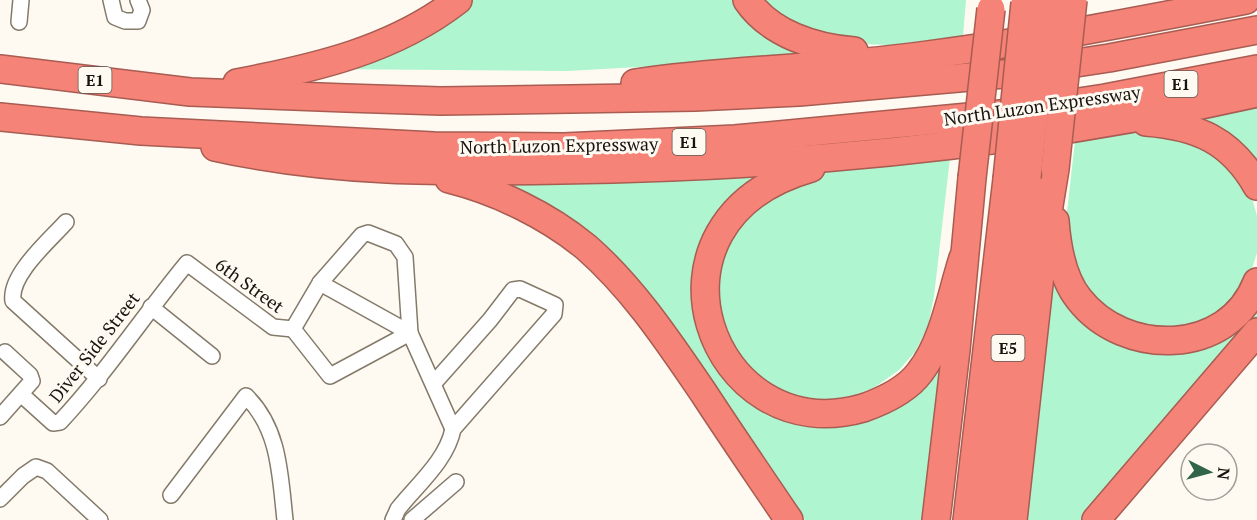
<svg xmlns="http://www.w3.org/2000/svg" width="1257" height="520" viewBox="0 0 1257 520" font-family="'PT Serif',serif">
	<rect width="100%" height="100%" fill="#fefaf2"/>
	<!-- green -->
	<g fill="#aff5cf">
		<polygon points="469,0 736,0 828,56 568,71 324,69"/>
		<polygon points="759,0 966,0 963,36 889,45 862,44 799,29"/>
		<polygon points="1257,104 1257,175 1188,123"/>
		<polygon points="1143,132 1209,145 1250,191 1257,216 1257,253 1246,287 1213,320 1150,335 1085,297 1065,230 1075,141"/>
		<polygon points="950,158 934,296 928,326 915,352 899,370 875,387 855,395 826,400 797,396 769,385 747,369 719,326 718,254 752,202 807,177 845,168"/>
		<polygon points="791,170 699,266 751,395 873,411 952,313 931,520 805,520 659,309 489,180"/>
		<polygon points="1049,232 1062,282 1159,349 1257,294 1257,320 1085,520 1019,520"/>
	</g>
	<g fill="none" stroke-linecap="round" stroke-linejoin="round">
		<defs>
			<g id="street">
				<polyline points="111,0 115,17 125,21 138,21 142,10 138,0"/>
				<polyline points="19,22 21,0"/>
				<path d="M 66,222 C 49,241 9,275 13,301 L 99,379"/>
				<polyline points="320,283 410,333"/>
				<polyline points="151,307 212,356"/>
				<polyline points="293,329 320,283 362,235 368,233 396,244 405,257 410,333 453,429"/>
				<polyline points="293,329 330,376 410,333"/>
				<path d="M 22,395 L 53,423 L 60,422 C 106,373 144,315 187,263 L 273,327 L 293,329"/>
				<polyline points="0,417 32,381 30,375 5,352"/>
				<path d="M 171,495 L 246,396 C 280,429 280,476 285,520"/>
				<polyline points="0,499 23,476 36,467 47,471 100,520"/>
				<path d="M 393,520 L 398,509 C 417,485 447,460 453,429 L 554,314 L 555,305 L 520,289 L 513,290 L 490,320 L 434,383"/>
				<polyline points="412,520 456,482"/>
			</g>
			<g id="highway">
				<path d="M 747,0 C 770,34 815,48 854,51"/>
				<polyline points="0,69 190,92 346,98 441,101 695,97 799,92 1004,74 1109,58 1257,30"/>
				<path d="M 237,83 C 315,68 394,50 458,0"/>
				<path d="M 635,83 C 730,69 825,69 920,56 C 1029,42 1138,21 1246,0"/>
				<polyline points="0,117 141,131 434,146 564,147 735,139 1000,114 1105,98 1257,69"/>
				<path d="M 1146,122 C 1197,126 1231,140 1257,186"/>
				<path d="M 215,147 C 330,173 444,172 561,170 C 795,167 1028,145 1257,93"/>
				<path d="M 811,168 C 625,221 711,452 863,408 C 883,401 907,390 920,372 C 944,341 951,295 963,258"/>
				<path d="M 449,179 C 497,191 547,215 586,247 C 633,288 668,341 703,392 C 731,435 760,477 789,520"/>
				<path d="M 1055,221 C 1057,247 1062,278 1079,299 C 1124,357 1228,357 1257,282"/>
				<polyline points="936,520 956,350 972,178"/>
				<polyline points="967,520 1007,179"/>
				<polyline points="989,520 1027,177"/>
				<polyline points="1013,520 1045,230 1055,169"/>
				<polyline points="1096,520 1257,332"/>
			</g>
		</defs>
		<!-- street casing -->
		<use href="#street" stroke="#847a69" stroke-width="18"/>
		<!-- highway casing -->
		<use href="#highway" stroke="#a85c52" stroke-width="30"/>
		<!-- street -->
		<use href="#street" stroke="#fff" stroke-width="15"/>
		<!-- highway -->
		<use href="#highway" stroke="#f58377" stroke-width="27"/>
		<defs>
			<g id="highway-bridge">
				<polyline points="1055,169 1073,0"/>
				<polyline points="1027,177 1047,0"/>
				<polyline points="972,178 991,9"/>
				<polyline points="1007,179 1025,3"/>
			</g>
		</defs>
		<!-- highway-bridge casing -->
		<use href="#highway-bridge" stroke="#a85c52" stroke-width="30" stroke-linecap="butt"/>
		<!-- highway-bridge -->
		<use href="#highway-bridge" stroke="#f58377" stroke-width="27"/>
	</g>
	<g text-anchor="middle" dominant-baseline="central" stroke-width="6" stroke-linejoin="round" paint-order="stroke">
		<!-- shield labels -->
		<g fill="#fefaf2" stroke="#5e5a52" stroke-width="1.5">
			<rect x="78.5" y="67" width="33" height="26" rx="4.5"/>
			<rect x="1164.5" y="71" width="33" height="26" rx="4.5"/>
			<rect x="672.5" y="129" width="33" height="26" rx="4.5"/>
			<rect x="991.5" y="335" width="33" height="26" rx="4.5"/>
		</g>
		<g font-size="16" font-weight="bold" fill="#19150e">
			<text x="95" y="80">E1</text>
			<text x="1181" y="84">E1</text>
			<text x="689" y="142">E1</text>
			<text x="1008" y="348">E5</text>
		</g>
		<!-- street labels -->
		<g font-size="18" fill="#19150e" stroke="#fefaf2">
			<text transform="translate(1042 105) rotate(-8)">North Luzon Expressway</text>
			<text transform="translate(559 145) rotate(-1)">North Luzon Expressway</text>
			<text transform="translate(250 285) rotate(36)">6th Street</text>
			<text transform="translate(94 347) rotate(-52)">Diver Side Street</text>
		</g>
	</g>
	<!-- north arrow -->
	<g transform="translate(1209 472) rotate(96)"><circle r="28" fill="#fefaf2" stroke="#a29e97" stroke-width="1.5"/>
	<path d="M0-4.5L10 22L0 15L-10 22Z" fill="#31654a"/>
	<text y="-9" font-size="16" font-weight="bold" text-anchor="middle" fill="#19150e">N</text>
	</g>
</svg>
